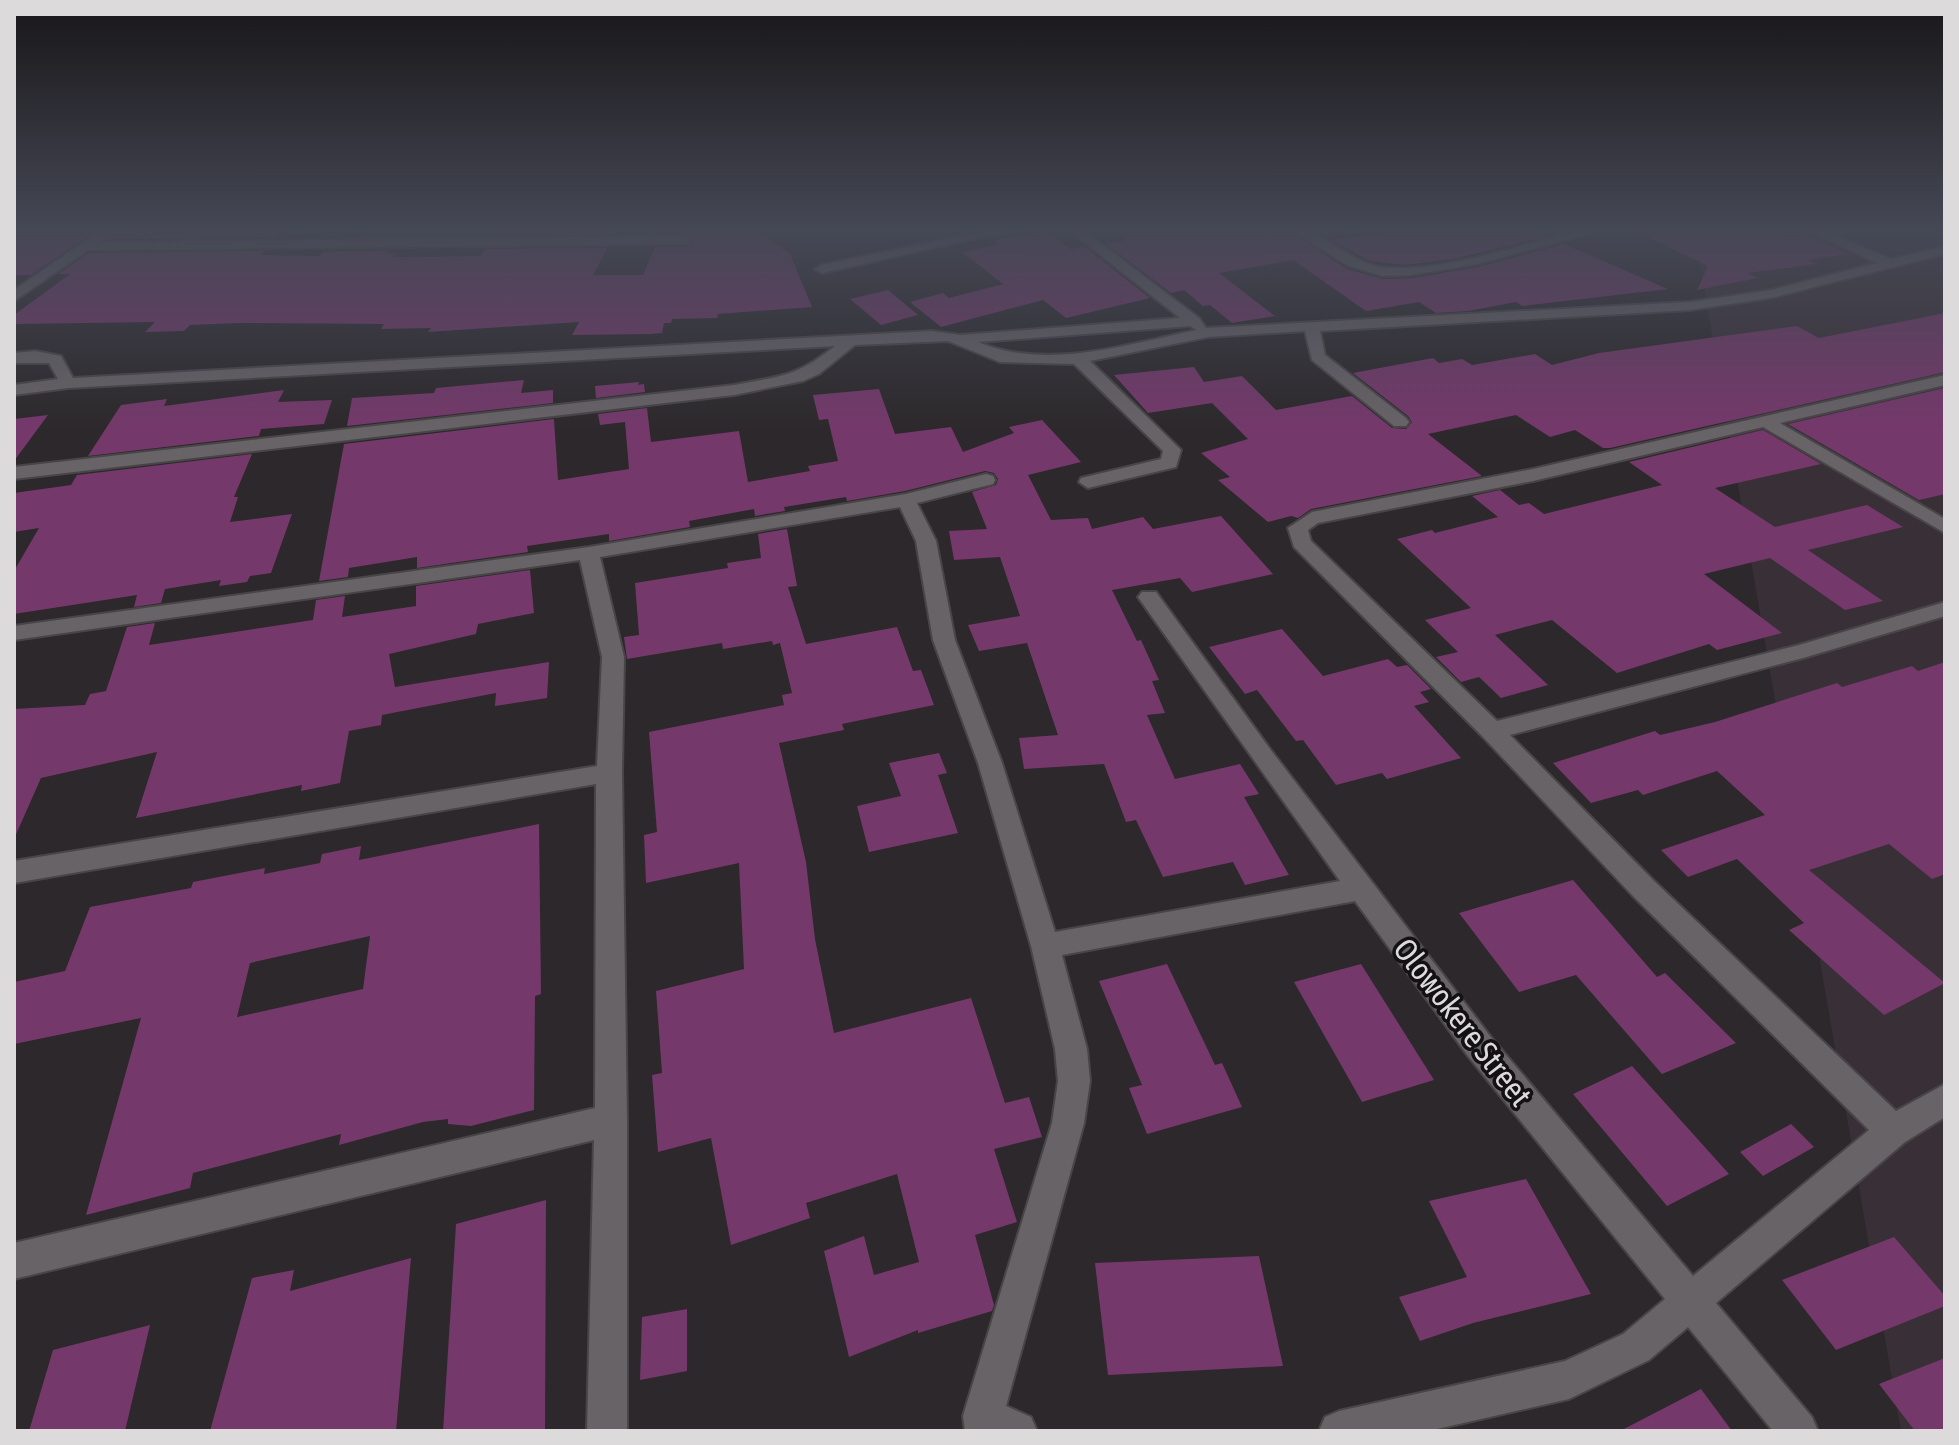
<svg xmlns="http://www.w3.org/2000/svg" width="1959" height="1445" viewBox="0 0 1959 1445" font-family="'Asap Condensed',sans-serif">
	<rect width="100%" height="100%" fill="#2c282b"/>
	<!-- built -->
	<polygon fill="#393037" points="1694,230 1945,230 1945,1431 1901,1431"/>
	<!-- building -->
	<g fill="#75386b" fill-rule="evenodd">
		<polygon points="134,230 285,230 277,237 106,239 94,232 31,275 14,275 14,232"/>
		<polygon points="500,230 616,230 614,234 496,235"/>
		<polygon points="663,230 757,230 790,254 812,307 718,314 717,318 672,319 671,323 664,323 662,333 650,334 572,335 579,322 428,332 431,328 381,329 384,324 238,323 190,325 184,331 145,332 155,322 14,324 14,315 70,274 58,274 89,253 264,251 260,255 319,256 323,252 389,250 386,254 396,253 393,257 480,256 485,249 607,248 593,275 643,275 655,247 685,247 695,241 686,233 661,233"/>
		<polygon points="1116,230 1288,230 1347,269 1383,279 1412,278 1478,267 1564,244 1668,289 1522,306 1516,302 1468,311 1436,313 1419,302 1366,311 1293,260 1219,273 1275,316 1232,323 1210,305 1203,306 1184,290 1171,293 1106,244 1128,240"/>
		<polygon points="1405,230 1531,230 1546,236 1454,259 1404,265 1370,261 1331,240"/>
		<polygon points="1633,230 1796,230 1849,254 1808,260 1816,264 1747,273 1758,278 1697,290 1708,266"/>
		<polygon points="1044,231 1070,249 1085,247 1150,298 1066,318 1043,300 941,327 910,302 943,293 949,298 1003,284 962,252 1000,245 994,240"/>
		<polygon points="888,290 918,315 881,325 850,299"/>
		<polygon points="1945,313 1945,372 1610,448 1603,448 1575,430 1550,437 1516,415 1428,434 1482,476 1311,509 1298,518 1291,516 1268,522 1218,480 1230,477 1201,453 1248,439 1212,403 1148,413 1114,375 1194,367 1204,382 1242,376 1276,410 1352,396 1392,428 1406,429 1412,422 1408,416 1353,373 1433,358 1439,363 1462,359 1472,365 1535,354 1552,365 1599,353 1797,326 1819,338"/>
		<polygon points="524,380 521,393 553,390 553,403 347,426 352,398 434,393 436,388"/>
		<polygon points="639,382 638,385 644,384 645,392 596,398 595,386"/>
		<polygon points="1945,388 1945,494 1919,500 1788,424"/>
		<polygon points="879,389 895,434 951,427 963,452 1014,433 1009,427 1042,420 1081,462 1028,475 1051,520 1088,518 1092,529 1143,517 1153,529 1221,516 1273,574 1192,592 1180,578 1112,590 1137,641 1141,640 1159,680 1152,681 1165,713 1147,715 1175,779 1240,764 1259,794 1244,797 1289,875 1245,885 1233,862 1163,877 1136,820 1126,822 1104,764 1024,769 1019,738 1058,735 1027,643 979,651 968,625 1020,616 1000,557 954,560 949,531 987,529 972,492 996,485 998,479 994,473 985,471 905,491 847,501 846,497 784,507 785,511 755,516 754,509 689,521 690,527 609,541 609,534 527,546 528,552 417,568 417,557 349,568 348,577 319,581 344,444 554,419 558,480 629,469 625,422 600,425 598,414 647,408 651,442 739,431 748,482 810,471 808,466 838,461 828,419 819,420 813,395"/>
		<polygon points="284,390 278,402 332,400 324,424 261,429 259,436 88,456 121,405 167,399 164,406"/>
		<polygon points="48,415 14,461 14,419"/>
		<polygon points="1763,430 1821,464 1715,488 1775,527 1867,505 1903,527 1808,550 1883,601 1845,610 1770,558 1704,574 1782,633 1717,650 1709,644 1617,673 1552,620 1495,635 1548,685 1501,698 1479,677 1461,682 1436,657 1458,652 1425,620 1471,608 1397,539 1432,530 1435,533 1498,517 1472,496 1500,490 1519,505 1529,503 1544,514 1662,485 1629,462"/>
		<polygon points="252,454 234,497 238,497 230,522 292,514 271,573 250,576 247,582 219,586 221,580 165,589 161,603 134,607 137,595 14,614 14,571 39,528 14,532 14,493 71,485 77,475"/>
		<polygon points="787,529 797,586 788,587 806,644 897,627 913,671 921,670 934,705 842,724 844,730 779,743 806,862 815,939 834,1033 971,998 1005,1103 1029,1097 1042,1137 994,1149 1017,1222 975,1235 994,1305 992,1311 918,1333 918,1330 849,1357 824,1251 864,1236 874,1275 919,1262 897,1174 806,1203 810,1218 731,1245 711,1138 658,1152 652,1075 662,1073 656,991 744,969 739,863 646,883 644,835 657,832 649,732 784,705 782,695 792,693 780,643 773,645 772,641 723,649 722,643 627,659 624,637 639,635 635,583 728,568 727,563 761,558 758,534"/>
		<polygon points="530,570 534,613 478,624 476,634 389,654 395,687 549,662 547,698 495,706 496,693 382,715 381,725 349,731 340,783 301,791 302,785 136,818 157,752 41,778 14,839 14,709 85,705 90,694 106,691 127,627 155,623 149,645 313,620 316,600 345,596 342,617 416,606 416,586"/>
		<polygon points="1282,629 1323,676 1388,659 1397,667 1407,665 1431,689 1420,692 1429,702 1414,706 1461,758 1387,779 1382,773 1336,785 1303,740 1296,741 1257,690 1245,694 1209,647"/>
		<polygon points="1945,662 1945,874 1932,879 1889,844 1809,870 1945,983 1884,1015 1789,930 1804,923 1737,859 1688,877 1661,850 1765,815 1717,771 1643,795 1638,790 1591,803 1553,763 1655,731 1660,735 1715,722 1837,683 1842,687 1912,666 1918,671"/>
		<polygon points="939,753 947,773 938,775 958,833 869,852 857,806 901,796 889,763"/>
		<path d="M 539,824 L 541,994 L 535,996 L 534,1110 L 471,1126 L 448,1124 L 448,1119 L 423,1122 L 339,1145 L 341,1134 L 193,1173 L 190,1188 L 86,1215 L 141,1018 L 14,1044 L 14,982 L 65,971 L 90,907 L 191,888 L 193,882 L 265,868 L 264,874 L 320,863 L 322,854 L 361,846 L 359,860 ZM 370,936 L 363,989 L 237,1017 L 250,963 Z"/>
		<polygon points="1573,880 1657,977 1665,973 1736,1043 1662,1074 1576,975 1519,992 1459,913"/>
		<polygon points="1167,964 1215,1065 1222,1063 1242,1107 1147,1134 1129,1088 1142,1085 1099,981"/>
		<polygon points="1361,964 1434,1080 1362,1102 1294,982"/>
		<polygon points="1632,1066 1729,1174 1667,1206 1573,1094"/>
		<polygon points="1791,1124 1814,1147 1763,1176 1740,1152"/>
		<polygon points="1526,1179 1591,1294 1473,1323 1420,1341 1399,1297 1467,1277 1429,1201"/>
		<polygon points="546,1200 545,1431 443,1431 456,1224"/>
		<polygon points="1894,1237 1945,1296 1945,1306 1836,1350 1782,1280"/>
		<polygon points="1259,1256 1283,1366 1108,1375 1095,1263"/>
		<polygon points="411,1258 396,1431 210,1431 252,1278 294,1270 290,1291"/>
		<polygon points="687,1309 687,1371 640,1380 642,1317"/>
		<polygon points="150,1325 125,1431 29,1431 53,1350"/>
		<polygon points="1945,1358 1945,1431 1915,1431 1879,1384"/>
		<polygon points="1701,1389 1732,1431 1620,1431"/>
	</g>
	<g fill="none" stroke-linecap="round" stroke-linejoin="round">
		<defs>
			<g id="minor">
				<polygon points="989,230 1014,230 822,273 815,269 822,265"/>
				<path d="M 1069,230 L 1083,230 L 1199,318 L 1206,328 L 1690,302 L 1771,290 L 1877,263 L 1806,230 L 1822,230 L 1891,259 L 1945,246 L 1945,254 L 1771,298 L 1690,310 L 1320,331 L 1325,355 L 1406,418 L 1409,422 L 1406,426 L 1394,426 L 1312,360 L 1305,331 L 1208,337 L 1090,361 L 1181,450 L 1176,467 L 1088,488 L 1079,482 L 1081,478 L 1161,459 L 1163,451 L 1074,364 L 1000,362 L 948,341 L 855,345 L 819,374 L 803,381 L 734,395 L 14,479 L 14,467 L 734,385 C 781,376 796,377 835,346 L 68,388 L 14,395 L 14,385 L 58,379 L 49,363 L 14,363 L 14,353 L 35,351 L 61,356 L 73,378 L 931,331 L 960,335 L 1180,318 ZM 1190,326 L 1197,330 C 1127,344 1047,371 978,342 Z"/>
				<path d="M 1291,230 C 1324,229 1348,262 1381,267 C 1439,274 1524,244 1581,230 L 1603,230 L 1477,264 L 1411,275 L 1383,276 L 1349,266 Z"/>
				<polygon points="96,234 103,238 99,242 685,236 692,240 685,244 88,250 14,301 14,290"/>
				<polygon points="1945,375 1945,385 1780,423 1945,519 1945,533 1763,427 1533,481 1318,523 1308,530 1311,541 1497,721 1799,645 1945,602 1945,616 1803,658 1510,735 1653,880 1896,1111 1945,1084 1945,1117 1905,1142 1716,1303 1812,1417 1818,1431 1773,1431 1688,1327 1649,1360 1569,1399 1428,1431 1319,1431 1325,1417 1339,1411 1565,1361 1623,1334 1665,1299 1468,1056 1355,901 1062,955 1087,1049 1090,1081 1084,1123 1006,1406 1031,1417 1037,1431 965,1431 963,1416 1052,1123 1058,1081 1055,1049 1031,946 978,763 933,640 916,541 900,507 600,557 624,657 622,773 627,1120 627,1431 587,1431 594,1140 14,1279 14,1243 595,1108 596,784 14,883 14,861 597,766 602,657 580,560 14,640 14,626 589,547 906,494 986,474 993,476 995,480 993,484 917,503 936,541 955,640 1002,763 1055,932 1340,881 1138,597 1142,592 1156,592 1270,749 1490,1036 1693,1276 1869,1130 1633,896 1483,737 1294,547 1288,528 1312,512 1533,469"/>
			</g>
		</defs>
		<!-- minor casing -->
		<use href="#minor" stroke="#484547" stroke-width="4"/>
		<!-- minor -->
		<use href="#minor" fill="#686367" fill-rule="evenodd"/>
	</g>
	<!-- sky -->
	<linearGradient id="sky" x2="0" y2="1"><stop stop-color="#181618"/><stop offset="0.53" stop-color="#454855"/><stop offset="1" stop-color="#454855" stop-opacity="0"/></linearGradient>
	<rect width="1959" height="432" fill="url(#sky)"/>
	<g text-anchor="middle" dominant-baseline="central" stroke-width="7" stroke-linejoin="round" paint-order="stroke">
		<!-- near-street labels -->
		<g font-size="32" fill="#dddadc" stroke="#131113">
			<text transform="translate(1463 1022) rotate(52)">Olowokere Street</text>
		</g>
	</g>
	<!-- border -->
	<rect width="1959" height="1445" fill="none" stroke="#dddadc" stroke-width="32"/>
</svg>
